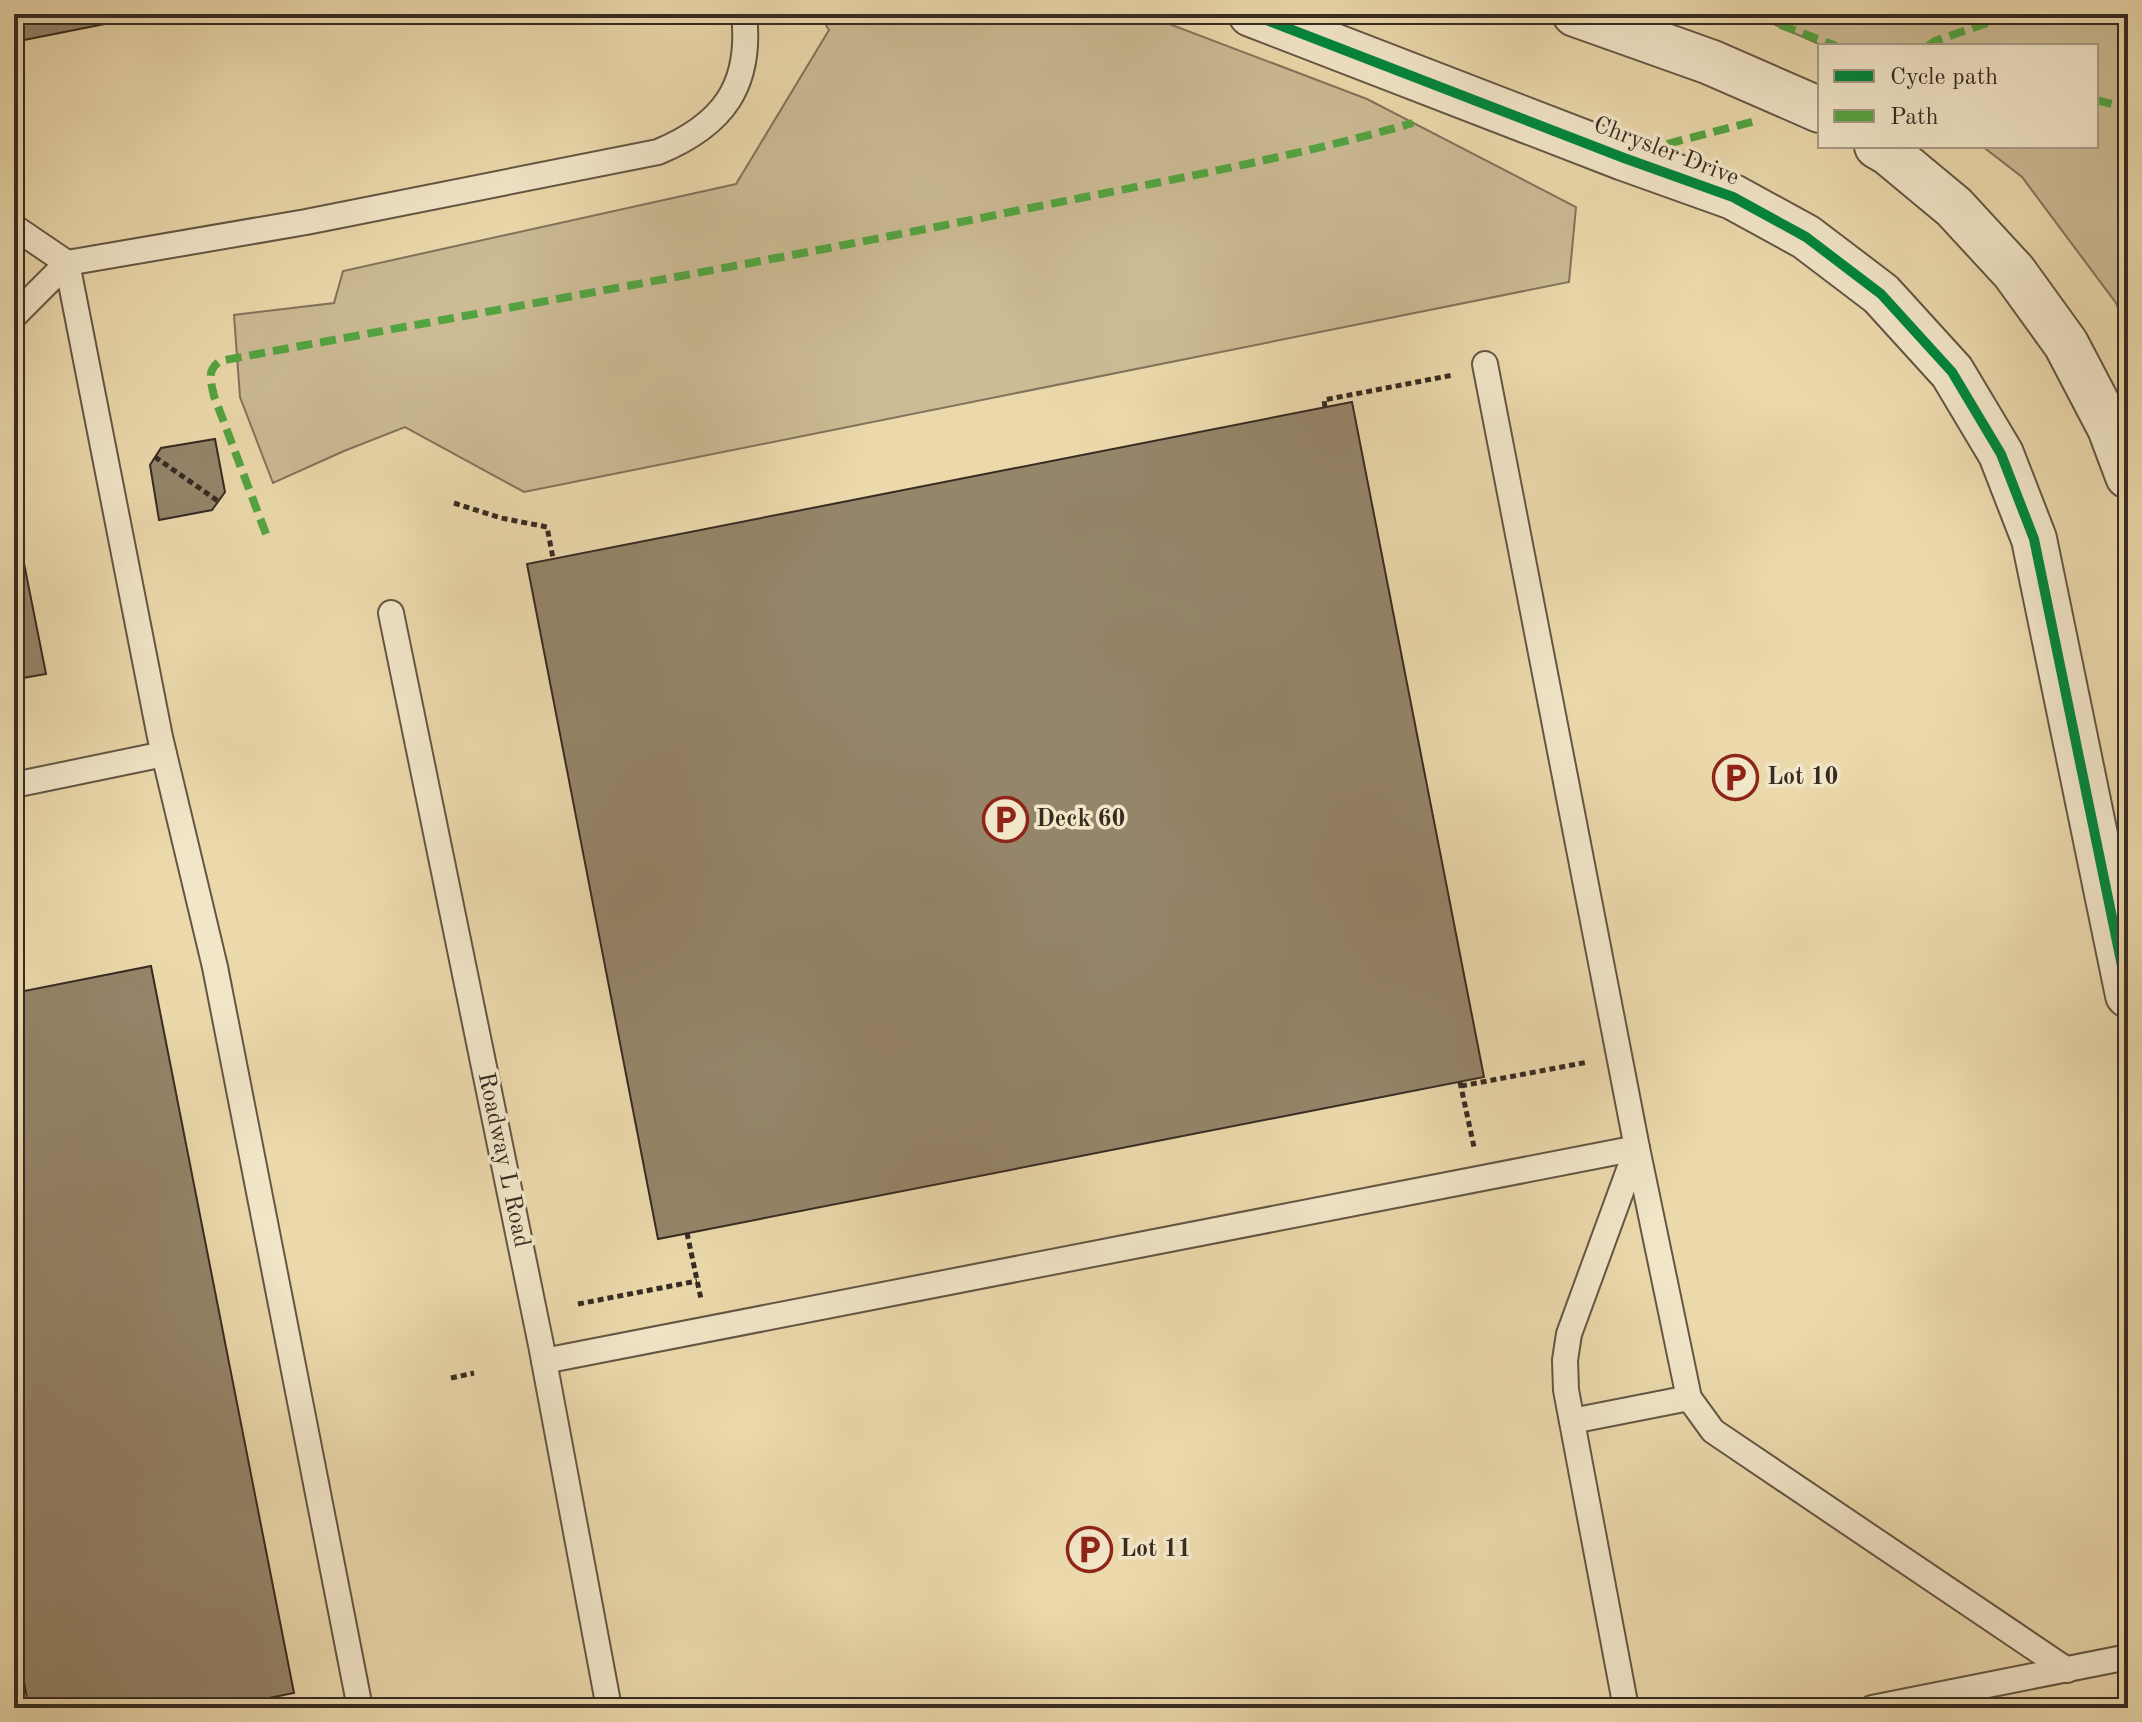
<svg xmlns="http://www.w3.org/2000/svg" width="2142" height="1722" viewBox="0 0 2142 1722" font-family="'Old Standard TT',serif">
	<rect width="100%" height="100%" fill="#ebd9ac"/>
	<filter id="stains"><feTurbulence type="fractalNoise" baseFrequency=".0025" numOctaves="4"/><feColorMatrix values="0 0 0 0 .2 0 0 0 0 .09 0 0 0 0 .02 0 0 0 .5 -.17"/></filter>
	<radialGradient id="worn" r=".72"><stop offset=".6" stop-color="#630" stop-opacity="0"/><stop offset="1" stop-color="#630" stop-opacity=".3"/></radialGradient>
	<!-- green -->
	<g fill="#ccbb95" stroke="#82735c" stroke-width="2">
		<polygon points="819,14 1143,14 1367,99 1576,207 1569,282 524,492 405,427 344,451 273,483 240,397 234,315 334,303 343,271 736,184 829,30"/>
		<polygon points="1751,14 2128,14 2128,331 2116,303 2022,177 1982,146 2096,146 2096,46 1823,46"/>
	</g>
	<!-- building -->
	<g fill="#95856a" stroke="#372b22" stroke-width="2">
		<polygon points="14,14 155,14 14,42"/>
		<polygon points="1352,402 1484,1077 658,1239 527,564"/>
		<polygon points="215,439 225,492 212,510 159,520 150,465 161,448"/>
		<polygon points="14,513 46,674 17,679 14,663"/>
		<polygon points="151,966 294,1693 219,1708 29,1708 20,1662 14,1663 14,993"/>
	</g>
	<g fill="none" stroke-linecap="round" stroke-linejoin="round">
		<defs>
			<g id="lane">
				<path d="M 14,227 L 67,263 L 306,222 L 658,152 C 723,125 752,86 744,14"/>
				<polyline points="67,263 160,737 215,967 360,1708"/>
				<polyline points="14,316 67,263"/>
				<polyline points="1485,364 1637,1148 1569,1334 1565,1360 1566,1390 1626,1708"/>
				<polyline points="391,613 541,1345 609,1708"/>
				<polyline points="14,785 164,754"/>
				<polyline points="544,1361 1637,1148 1689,1398 1713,1431 2067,1670"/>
				<polyline points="1572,1421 1689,1398"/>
				<polyline points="1872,1708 2128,1657"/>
			</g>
			<g id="street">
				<polyline points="1251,14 1624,158 1733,197 1806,237 1881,294 1952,372 2001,454 2034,539 2128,995"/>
				<polyline points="1575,14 1710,62 1820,110"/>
				<polyline points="1877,146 1889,153 1954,207 2014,272 2066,344 2110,428 2128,476"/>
			</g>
		</defs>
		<!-- lane casing -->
		<use href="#lane" stroke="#645644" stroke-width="28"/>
		<!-- street casing -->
		<use href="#street" stroke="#645644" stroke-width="48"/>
		<!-- path -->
		<g stroke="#372b22" stroke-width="5" stroke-dasharray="6 4" stroke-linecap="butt">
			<polyline points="1325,407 1324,400 1453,375"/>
			<polyline points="155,457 218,501"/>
			<polyline points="454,503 501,518 547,527 553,558"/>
			<polyline points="1460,1082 1474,1147"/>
			<polyline points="1461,1086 1588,1062"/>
			<polyline points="687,1233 701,1299"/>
			<polyline points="578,1304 697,1281"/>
			<polyline points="451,1378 474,1373"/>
		</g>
		<!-- lane -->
		<use href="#lane" stroke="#f2e6c9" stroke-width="24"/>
		<!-- street -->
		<use href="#street" stroke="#f2e6c9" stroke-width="44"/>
		<!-- quiet -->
		<g stroke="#53a441" stroke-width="8" stroke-dasharray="16 8" stroke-linecap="butt">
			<polyline points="1759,14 1768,20 1836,46"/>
			<polyline points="1928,46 1935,41 2013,14"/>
			<polyline points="2096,100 2128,108"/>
			<polyline points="1667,144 1759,120"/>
			<path d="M 266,534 L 214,396 C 211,381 206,371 220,361 C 488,311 757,264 1025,209 C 1155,183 1286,159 1413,123"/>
		</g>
		<defs>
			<polyline id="cycleway" points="1251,14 1624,158 1733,197 1806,237 1881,294 1952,372 2001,454 2034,539 2128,995"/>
		</defs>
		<!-- cycleway casing -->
		<use href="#cycleway" stroke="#f2e6c9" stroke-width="15"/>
		<!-- cycleway -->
		<use href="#cycleway" stroke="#00873e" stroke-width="10"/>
	</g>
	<!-- icons -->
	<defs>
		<symbol id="parking-ring" viewBox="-11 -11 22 22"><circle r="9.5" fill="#f2e6c9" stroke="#8f2418" stroke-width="1.5"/><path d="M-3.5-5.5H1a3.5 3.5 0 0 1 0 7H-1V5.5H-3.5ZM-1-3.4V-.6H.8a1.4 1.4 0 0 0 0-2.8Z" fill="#8f2418"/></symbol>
	</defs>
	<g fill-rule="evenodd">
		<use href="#parking-ring" x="1710" y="752" width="51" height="51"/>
		<use href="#parking-ring" x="980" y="794" width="51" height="51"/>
		<use href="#parking-ring" x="1064" y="1524" width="51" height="51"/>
	</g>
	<g text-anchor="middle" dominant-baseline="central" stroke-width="7" stroke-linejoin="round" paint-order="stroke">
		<!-- street labels -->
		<g font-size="24" fill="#372b22" stroke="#f2e6c9">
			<text transform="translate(1666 152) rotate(21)">Chrysler Drive</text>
			<text transform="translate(503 1160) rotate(78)">Roadway L Road</text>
		</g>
		<!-- poi labels -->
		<g font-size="24" font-weight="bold" fill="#372b22" stroke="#f2e6c9" text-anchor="start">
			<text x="1767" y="778">Lot 10</text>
			<text x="1036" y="820">Deck 60</text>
			<text x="1120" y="1550">Lot 11</text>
		</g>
	</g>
	<!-- margin -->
	<rect width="2142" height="1722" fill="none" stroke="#ebd9ac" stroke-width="48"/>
	<rect x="16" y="16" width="2110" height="1690" fill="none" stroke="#372b22" stroke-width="4"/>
	<rect x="24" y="24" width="2094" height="1674" fill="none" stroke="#372b22" stroke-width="2"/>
	<!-- legend -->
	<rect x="1818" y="44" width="280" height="104" fill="#f2e6c9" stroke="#a79b86" stroke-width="2"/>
	<rect x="1834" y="70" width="40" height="12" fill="#00873e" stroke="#a79b86" stroke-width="2"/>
	<text x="1890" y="84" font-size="24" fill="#372b22">Cycle path</text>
	<rect x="1834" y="110" width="40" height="12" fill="#53a441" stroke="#a79b86" stroke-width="2"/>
	<text x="1890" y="124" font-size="24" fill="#372b22">Path</text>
	<rect width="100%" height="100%" filter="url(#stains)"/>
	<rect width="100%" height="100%" fill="url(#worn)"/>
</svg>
